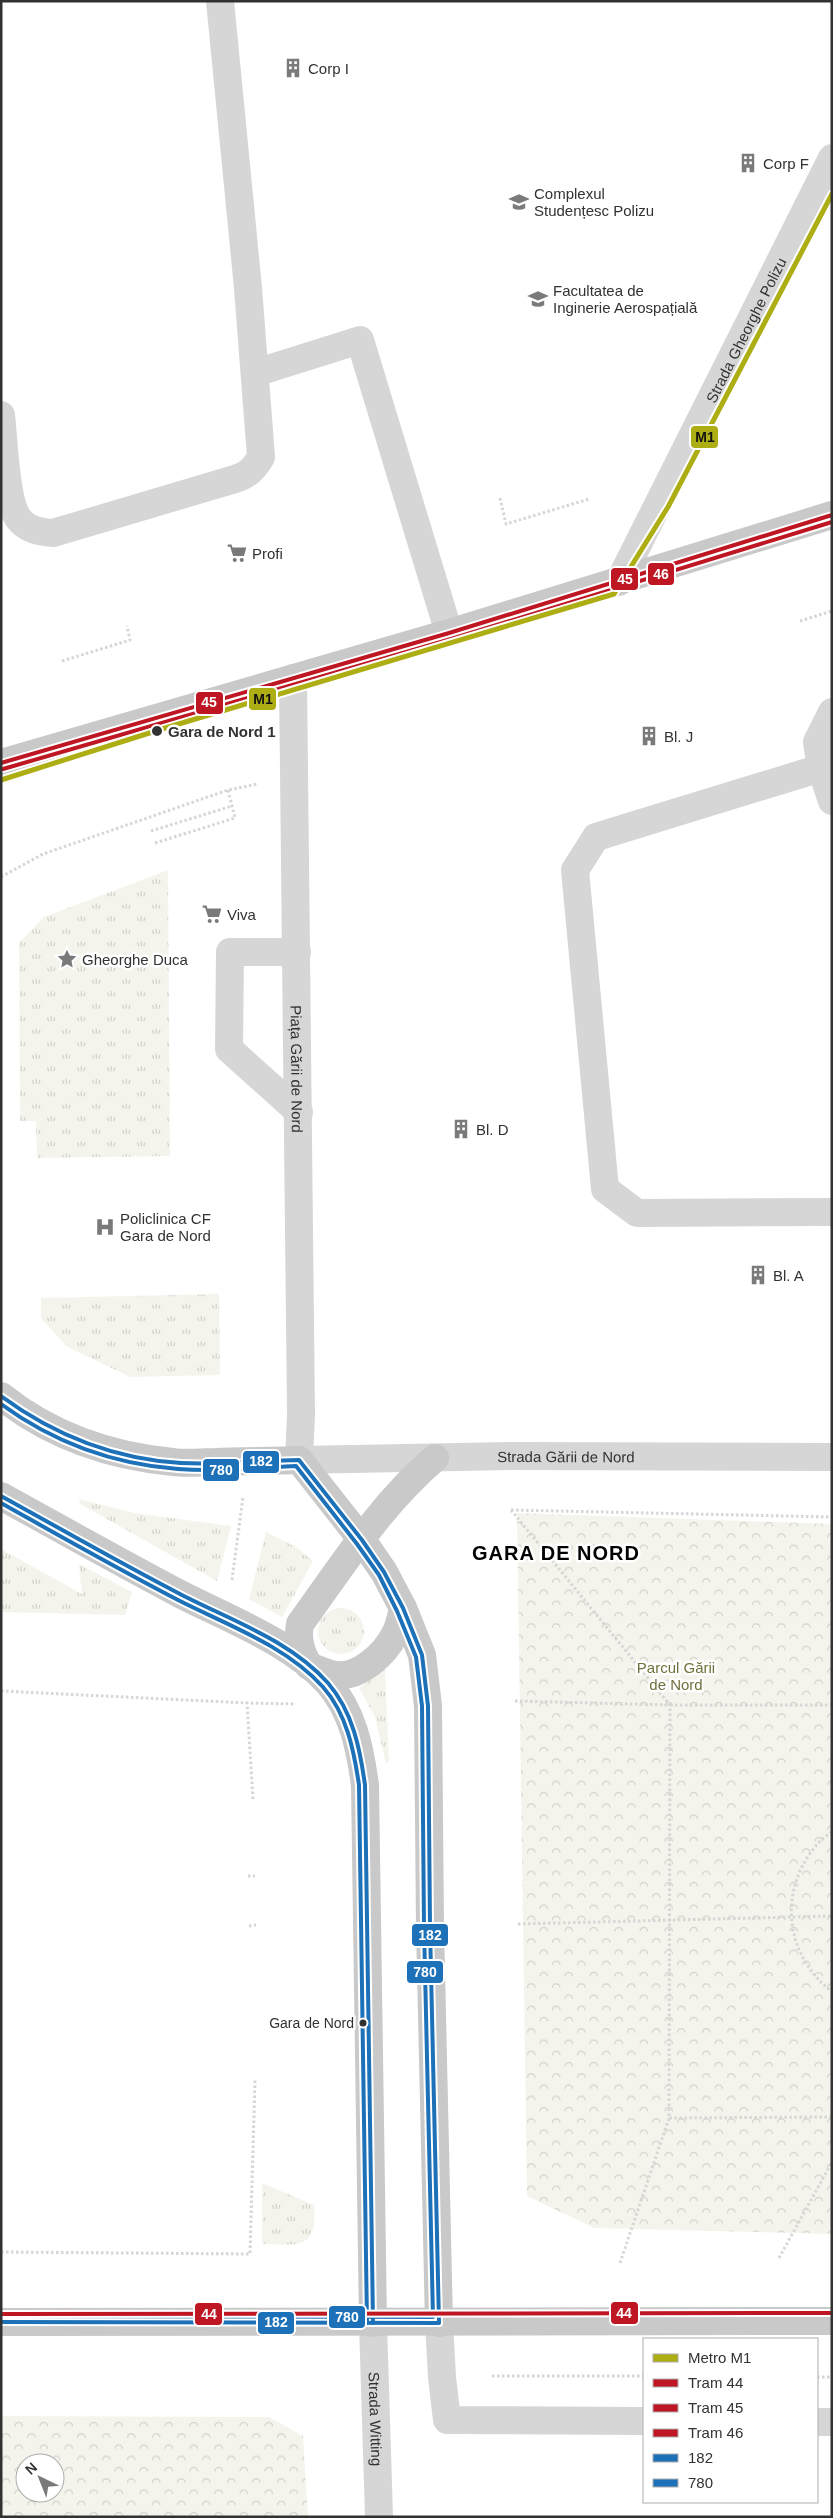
<svg xmlns="http://www.w3.org/2000/svg" width="833" height="2518" viewBox="0 0 833 2518" font-family="Helvetica,sans-serif">
	<defs>
		<pattern id="grass-tufts" width="24" height="20" patternUnits="userSpaceOnUse" patternTransform="scale(1.25)"><rect width="24" height="20" fill="#f5f4ec"/><path d="M3 7l-1-3M5 7V3M7 7l1-3M15 17l-1-3M17 17v-4M19 17l1-3" fill="none" stroke="#d2d2cb"/></pattern>
		<pattern id="forest-crowns" width="20" height="18" patternUnits="userSpaceOnUse" patternTransform="scale(1.25)"><rect width="20" height="18" fill="#f5f4ec"/><path d="M2 6a3 3 0 1 1 6 0M12 15a3 3 0 1 1 6 0" fill="none" stroke="#d2d2cb"/></pattern>
	</defs>
	<rect width="100%" height="100%" fill="#fff"/>
	<!-- grass -->
	<g fill="url(#grass-tufts)">
		<polygon points="168,870 170,1156 37,1158 36,1121 20,1121 19,943 44,917"/>
		<polygon points="219,1294 220,1375 130,1377 66,1346 41,1318 41,1298"/>
		<polygon points="79,1499 134,1513 231,1526 217,1581 80,1504"/>
		<polygon points="266,1532 296,1547 313,1561 282,1617 249,1599"/>
		<polygon points="1,1549 82,1594 79,1564 132,1592 125,1615 1,1612"/>
		<circle cx="341" cy="1631" r="23"/>
		<polygon points="383,1670 385,1670 389,1761 386,1764 375,1717 359,1688"/>
		<path d="M 262,2183 L 314,2205 C 318,2250 299,2245 262,2244 Z"/>
	</g>
	<!-- forest -->
	<g fill="url(#forest-crowns)" fill-rule="evenodd">
		<polygon points="517,1513 832,1524 832,2234 594,2228 527,2196"/>
		<path d="M 1,2416 L 269,2417 L 303,2436 L 308,2517 L 1,2517 ZM 25,2463 L 55,2463 L 55,2493 L 25,2493 Z"/>
	</g>
	<g fill="none" stroke-linecap="round" stroke-linejoin="round">
		<!-- path -->
		<g stroke="#d6d6d6" stroke-width="3" stroke-dasharray="2.5 2.5" stroke-linecap="butt">
			<polyline points="500,498 506,524 589,499"/>
			<polyline points="800,621 832,611"/>
			<polyline points="62,661 130,640 127,626"/>
			<polyline points="151,831 232,806"/>
			<polyline points="155,843 235,818 228,790"/>
			<polyline points="1,877 43,854 228,790 258,784"/>
			<polyline points="511,1510 670,1705 669,2118 832,2117"/>
			<polyline points="511,1510 832,1517"/>
			<polyline points="232,1580 243,1497"/>
			<polyline points="1,1691 247,1703"/>
			<polyline points="515,1701 670,1705 832,1705"/>
			<polyline points="253,1799 247,1703 295,1704"/>
			<path d="M 832,1832 C 818,1840 807,1856 800,1871 C 781,1915 794,1962 832,1992"/>
			<polyline points="248,1876 255,1876"/>
			<polyline points="518,1924 832,1916"/>
			<polyline points="249,1926 256,1925"/>
			<polyline points="1,2252 250,2254 255,2080"/>
			<polyline points="779,2258 832,2162"/>
			<polyline points="620,2263 669,2118"/>
			<polyline points="492,2376 644,2376"/>
			<polyline points="817,2377 832,2377"/>
		</g>
		<!-- minor -->
		<g stroke="#d6d6d6" stroke-width="28">
			<polyline points="255,373 360,340 449,633"/>
			<path d="M 1,415 C 4,439 5,500 18,518 C 27,530 40,532 53,533 L 235,479 C 248,475 254,469 261,457 L 248,288 L 220,1"/>
			<path id="s1" d="M 619,582 L 832,158"/>
			<path id="s2" d="M 293,678 L 301,1414 L 299,1460 L 512,1456 L 832,1457"/>
			<polyline points="832,712 817,742 821,768 832,801"/>
			<polyline points="821,768 596,837 575,870 605,1189 637,1213 832,1212"/>
			<polyline points="297,952 230,952 229,1049 299,1112"/>
			<path id="s3" d="M 373,2323 L 379,2517"/>
			<polyline points="439,2323 442,2377 447,2420 644,2421"/>
			<polyline points="817,2422 832,2422"/>
		</g>
		<!-- major -->
		<g stroke="#c9c9c9" stroke-width="28">
			<polyline points="1,763 449,633 832,515"/>
			<path d="M 1,1396 C 51,1436 110,1456 173,1462 C 187,1464 201,1462 215,1462 C 243,1461 271,1461 299,1460 L 362,1540 L 384,1572 L 403,1608 L 422,1655 L 428,1706 L 430,1927 L 439,2323"/>
			<path d="M 1,1496 C 61,1529 121,1563 182,1595 C 229,1619 292,1643 328,1683 C 353,1712 360,1748 365,1785 L 373,2323"/>
			<path d="M 403,1608 C 401,1616 399,1627 395,1634 C 385,1654 359,1678 336,1675 C 327,1674 318,1669 309,1666 C 301,1652 297,1641 300,1624 C 342,1566 381,1504 435,1458"/>
			<polyline points="1,2322 832,2321"/>
		</g>
		<defs>
			<g id="bus-1">
				<path d="M 1,1396 C 54,1435 115,1459 181,1463 C 220,1465 260,1461 299,1460 L 362,1540 L 384,1572 L 403,1608 L 422,1655 L 428,1706 L 430,1927 L 439,2323 L 1,2322"/>
				<path d="M 1,1496 C 61,1529 120,1563 180,1594 C 230,1620 290,1640 328,1683 C 353,1712 360,1749 365,1785 L 373,2323"/>
			</g>
			<g id="bus-2">
				<path d="M 1,1404 C 53,1442 113,1464 178,1469 C 216,1472 257,1468 296,1466 L 357,1544 L 379,1575 L 397,1611 L 416,1657 L 422,1706 L 424,1927 L 433,2317 L 1,2316"/>
				<path d="M 1,1503 C 60,1536 118,1569 178,1600 C 227,1625 285,1645 323,1687 C 347,1714 354,1751 359,1785 L 367,2323"/>
			</g>
		</defs>
		<!-- bus-1 casing -->
		<use href="#bus-1" stroke="#fff" stroke-width="8"/>
		<!-- bus-2 casing -->
		<use href="#bus-2" stroke="#fff" stroke-width="8"/>
		<!-- bus-1 -->
		<use href="#bus-1" stroke="#1d71b8" stroke-width="4"/>
		<!-- bus-2 -->
		<use href="#bus-2" stroke="#1d71b8" stroke-width="4"/>
		<defs>
			<polyline id="tram-1" points="1,2314 832,2313"/>
			<polyline id="tram-2" points="1,763 449,633 832,515"/>
			<polyline id="tram-3" points="3,769 451,639 832,522"/>
		</defs>
		<!-- tram-1 casing -->
		<use href="#tram-1" stroke="#fff" stroke-width="8"/>
		<!-- tram-2 casing -->
		<use href="#tram-2" stroke="#fff" stroke-width="8"/>
		<!-- tram-3 casing -->
		<use href="#tram-3" stroke="#fff" stroke-width="8"/>
		<!-- tram-1 -->
		<use href="#tram-1" stroke="#be1622" stroke-width="4"/>
		<!-- tram-2 -->
		<use href="#tram-2" stroke="#be1622" stroke-width="4"/>
		<!-- tram-3 -->
		<use href="#tram-3" stroke="#be1622" stroke-width="4"/>
		<defs>
			<polyline id="metro-1" points="1,780 162,729 614,594 668,507 832,194"/>
		</defs>
		<!-- metro-1 casing -->
		<use href="#metro-1" stroke="#fff" stroke-width="9"/>
		<!-- metro-1 -->
		<use href="#metro-1" stroke="#adad14" stroke-width="5"/>
	</g>
	<!-- icons -->
	<defs>
		<symbol id="building-bare" viewBox="-9 -9 18 18"><path d="M-4-6H4V6H1V3H-1V6H-4ZM-2.5-4.3h1.7v1.8h-1.7ZM.8-4.3h1.7v1.8H.8ZM-2.5-1h1.7V.8h-1.7ZM.8-1h1.7V.8H.8Z" fill="#7a7a7a" stroke="#fff" stroke-width="2.5" paint-order="stroke"/></symbol>
		<symbol id="university-bare" viewBox="-9 -9 18 18"><path d="M0-5L7-2L0 1L-7-2ZM-4 1L0 2.5L4 1V4Q0 6-4 4Z" fill="#7a7a7a" stroke="#fff" stroke-width="2.5" paint-order="stroke"/></symbol>
		<symbol id="supermarket-bare" viewBox="-9 -9 18 18"><path d="M-6-5.5h2.5l.6 2H6L4.5 2H-2.5L-4.4-4H-6ZM-1.5 3.2a1.3 1.3 0 1 0 .1 0ZM3 3.2a1.3 1.3 0 1 0 .1 0Z" fill="#7a7a7a" stroke="#fff" stroke-width="2.5" paint-order="stroke"/></symbol>
		<symbol id="sight-bare" viewBox="-9 -9 18 18"><path d="M0-6L1.8-2.2L6-1.7L2.9 1.2L3.7 5.4L0 3.3L-3.7 5.4L-2.9 1.2L-6-1.7L-1.8-2.2Z" fill="#7a7a7a" stroke="#fff" stroke-width="2.5" paint-order="stroke"/></symbol>
		<symbol id="hospital-bare" viewBox="-9 -9 18 18"><path d="M-5-5h3v3.5h4V-5h3V5h-3V1.5h-4V5h-3Z" fill="#7a7a7a" stroke="#fff" stroke-width="2.5" paint-order="stroke"/></symbol>
	</defs>
	<g fill-rule="evenodd">
		<use href="#building-bare" x="279" y="54" width="28" height="28"/>
		<use href="#building-bare" x="734" y="149" width="28" height="28"/>
		<use href="#university-bare" x="505" y="188" width="28" height="28"/>
		<use href="#university-bare" x="524" y="285" width="28" height="28"/>
		<use href="#supermarket-bare" x="223" y="539" width="28" height="28"/>
		<use href="#building-bare" x="635" y="722" width="28" height="28"/>
		<use href="#supermarket-bare" x="198" y="900" width="28" height="28"/>
		<use href="#sight-bare" x="53" y="945" width="28" height="28"/>
		<use href="#building-bare" x="447" y="1115" width="28" height="28"/>
		<use href="#hospital-bare" x="91" y="1213" width="28" height="28"/>
		<use href="#building-bare" x="744" y="1261" width="28" height="28"/>
	</g>
	<!-- markers -->
	<g fill="#323232" stroke="#fff" stroke-width="2">
		<circle cx="157" cy="731" r="6"/>
		<circle cx="363" cy="2023" r="4.5"/>
	</g>
	<g text-anchor="middle" dominant-baseline="central" stroke-width="5" stroke-linejoin="round" paint-order="stroke">
		<!-- bus labels -->
		<g font-size="14" fill="#323232" stroke="#fff" text-anchor="end">
			<text x="354" y="2023">Gara de Nord</text>
		</g>
		<!-- poi labels -->
		<g font-size="15" fill="#323232" stroke="#fff" text-anchor="start">
			<text x="308" y="68">Corp I</text>
			<text x="763" y="163">Corp F</text>
			<text x="534" y="193">Complexul<tspan x="534" dy="17">Studențesc Polizu</tspan></text>
			<text x="553" y="290">Facultatea de<tspan x="553" dy="17">Inginerie Aerospațială</tspan></text>
			<text x="252" y="553">Profi</text>
			<text x="664" y="736">Bl. J</text>
			<text x="227" y="914">Viva</text>
			<text x="82" y="959">Gheorghe Duca</text>
			<text x="476" y="1129">Bl. D</text>
			<text x="120" y="1218">Policlinica CF<tspan x="120" dy="17">Gara de Nord</tspan></text>
			<text x="773" y="1275">Bl. A</text>
		</g>
		<!-- street labels -->
		<g font-size="15" fill="#323232" stroke="#fff">
			<text stroke="none"><textPath href="#s1" startOffset="282">Strada Gheorghe Polizu</textPath></text>
			<text stroke="none"><textPath href="#s2" startOffset="391">Piața Gării de Nord</textPath></text>
			<text stroke="none"><textPath href="#s2" startOffset="1049">Strada Gării de Nord</textPath></text>
			<text stroke="none"><textPath href="#s3" startOffset="96">Strada Witting</textPath></text>
		</g>
		<!-- stop labels -->
		<g font-size="15" font-weight="bold" fill="#323232" stroke="#fff" text-anchor="start">
			<text x="168" y="731">Gara de Nord 1</text>
		</g>
		<!-- park labels -->
		<g font-size="15" fill="#72703c" stroke="#fff">
			<text x="676" y="1667">Parcul Gării<tspan x="676" dy="17">de Nord</tspan></text>
		</g>
		<!-- district labels -->
		<g font-size="20" font-weight="bold" letter-spacing="1" fill="#000" stroke="#fff">
			<text x="556" y="1553">GARA DE NORD</text>
		</g>
	</g>
	<g stroke="#fff" stroke-width="2">
		<rect x="690" y="425" width="29" height="24" rx="5" fill="#adad14"/>
		<rect x="647" y="562" width="28" height="24" rx="5" fill="#be1622"/>
		<rect x="610" y="567" width="29" height="24" rx="5" fill="#be1622"/>
		<rect x="248" y="687" width="29" height="24" rx="5" fill="#adad14"/>
		<rect x="195" y="691" width="29" height="24" rx="5" fill="#be1622"/>
		<rect x="242" y="1450" width="38" height="24" rx="5" fill="#1d71b8"/>
		<rect x="202" y="1458" width="38" height="24" rx="5" fill="#1d71b8"/>
		<rect x="411" y="1923" width="38" height="24" rx="5" fill="#1d71b8"/>
		<rect x="406" y="1960" width="38" height="24" rx="5" fill="#1d71b8"/>
		<rect x="610" y="2301" width="29" height="24" rx="5" fill="#be1622"/>
		<rect x="194" y="2302" width="29" height="24" rx="5" fill="#be1622"/>
		<rect x="328" y="2305" width="38" height="24" rx="5" fill="#1d71b8"/>
		<rect x="257" y="2311" width="38" height="24" rx="5" fill="#1d71b8"/>
	</g>
	<g font-size="14" text-anchor="middle" font-weight="bold" fill="#fff">
		<text x="661" y="579">46</text>
		<text x="625" y="584">45</text>
		<text x="209" y="707">45</text>
		<text x="261" y="1466">182</text>
		<text x="221" y="1475">780</text>
		<text x="430" y="1940">182</text>
		<text x="425" y="1977">780</text>
		<text x="624" y="2318">44</text>
		<text x="209" y="2319">44</text>
		<text x="347" y="2322">780</text>
		<text x="276" y="2327">182</text>
	</g>
	<g font-size="14" text-anchor="middle" font-weight="bold" fill="#111">
		<text x="705" y="442">M1</text>
		<text x="263" y="704">M1</text>
	</g>
	<!-- border -->
	<rect width="833" height="2518" fill="none" stroke="#323232" stroke-width="5"/>
	<!-- legend -->
	<rect x="643" y="2338" width="175" height="165" fill="#ffffff" stroke="#adadad"/>
	<rect x="653" y="2354" width="25" height="8" fill="#adad14" stroke="#adadad"/>
	<text x="688" y="2363" font-size="15" fill="#323232">Metro M1</text>
	<rect x="653" y="2379" width="25" height="8" fill="#be1622" stroke="#adadad"/>
	<text x="688" y="2388" font-size="15" fill="#323232">Tram 44</text>
	<rect x="653" y="2404" width="25" height="8" fill="#be1622" stroke="#adadad"/>
	<text x="688" y="2413" font-size="15" fill="#323232">Tram 45</text>
	<rect x="653" y="2429" width="25" height="8" fill="#be1622" stroke="#adadad"/>
	<text x="688" y="2438" font-size="15" fill="#323232">Tram 46</text>
	<rect x="653" y="2454" width="25" height="8" fill="#1d71b8" stroke="#adadad"/>
	<text x="688" y="2463" font-size="15" fill="#323232">182</text>
	<rect x="653" y="2479" width="25" height="8" fill="#1d71b8" stroke="#adadad"/>
	<text x="688" y="2488" font-size="15" fill="#323232">780</text>
	<!-- north arrow -->
	<g transform="translate(40 2478) rotate(317)"><circle r="24" fill="#ffffff" stroke="#adadad"/>
	<path d="M0-4L9 19L0 12L-9 19Z" fill="#7a7a7a"/>
	<text y="-8" font-size="14" font-weight="bold" text-anchor="middle" fill="#323232">N</text>
	</g>
</svg>
